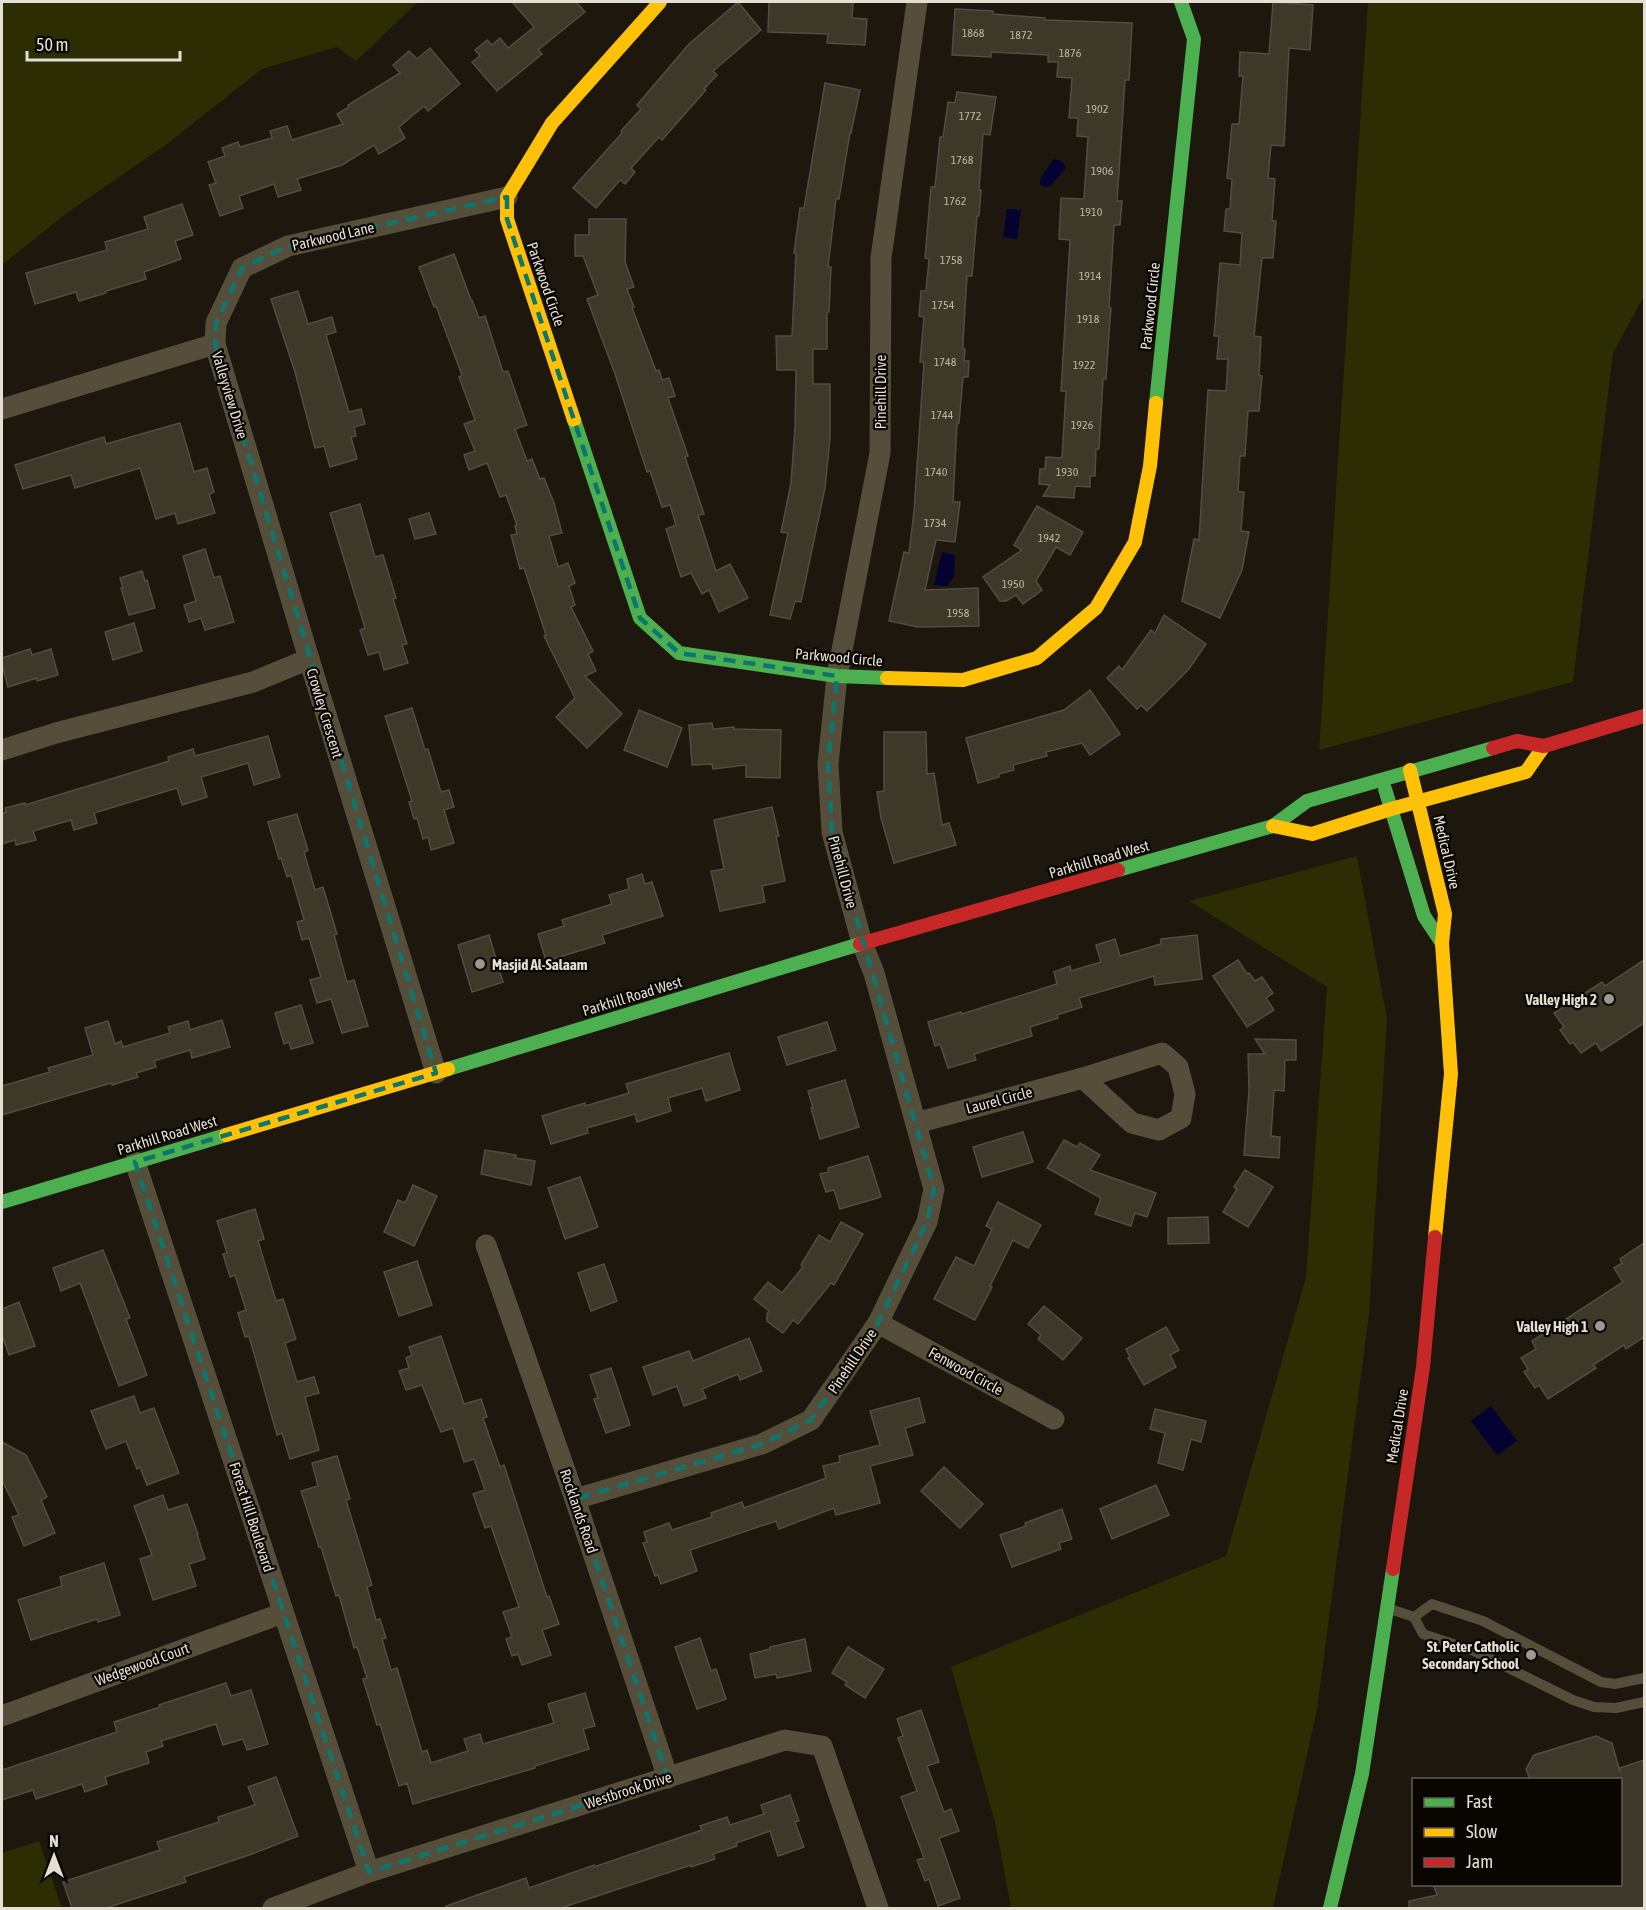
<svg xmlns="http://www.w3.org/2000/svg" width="1646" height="1910" viewBox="0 0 1646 1910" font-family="'Asap Condensed',sans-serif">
	<rect width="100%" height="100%" fill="#1d170d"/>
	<!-- green -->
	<g fill="#2c2d02">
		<polygon points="2,2 418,2 356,61 337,47 262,69 167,144 67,213 2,265"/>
		<polygon points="1368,2 1644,2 1644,296 1613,353 1573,682 1319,750"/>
		<polygon points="1357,856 1387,1019 1369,1314 1317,1710 1273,1908 1011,1908 995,1822 951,1667 1226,1556 1306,1277 1327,987 1189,901"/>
		<polygon points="39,1841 62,1908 2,1908 2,1853"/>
	</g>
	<!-- water -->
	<g fill="#030230">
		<polygon points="1054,159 1062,161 1066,168 1050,186 1045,187 1040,184 1041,177"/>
		<polygon points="1007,209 1021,210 1017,239 1003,237"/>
		<polygon points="942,552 955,555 954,576 947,586 934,585"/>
		<polygon points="1491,1406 1517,1441 1497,1455 1471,1421"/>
	</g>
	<!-- building -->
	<g fill="#3e3828" stroke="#524c44" stroke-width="1.5">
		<polygon points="512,2 576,2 585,12 538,50 542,54 497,91 472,62 480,56 475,50 487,40 492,45 500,38 508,48 534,27"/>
		<polygon points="738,2 761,30 713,71 717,75 704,89 706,90 662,140 659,137 631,168 635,172 625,184 620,180 596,208 573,188 622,133 621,131 641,109 637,105 689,44"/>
		<polygon points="769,2 853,2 852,18 867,19 865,45 827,43 828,34 768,32"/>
		<polygon points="1273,2 1313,5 1310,50 1289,48 1284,146 1271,145 1268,178 1275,179 1272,221 1276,221 1273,258 1262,258 1254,336 1261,337 1259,375 1262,376 1259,411 1248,411 1245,456 1240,456 1238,492 1244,492 1241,531 1249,532 1242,570 1220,618 1182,601 1194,539 1199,540 1208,390 1226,391 1228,359 1217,359 1219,336 1214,336 1220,263 1240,265 1242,233 1224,231 1226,209 1230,209 1232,179 1227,178 1232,124 1239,124 1243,76 1239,76 1240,52 1269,54"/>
		<polygon points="955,9 993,11 993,14 1045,18 1045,20 1132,23 1129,80 1125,80 1121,142 1117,201 1122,201 1120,225 1114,225 1109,308 1111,308 1109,333 1106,379 1103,379 1099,449 1096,449 1095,476 1090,476 1090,487 1075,486 1074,498 1043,496 1050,485 1039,484 1040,469 1045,469 1046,457 1062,458 1066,391 1061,391 1070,240 1059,239 1061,198 1084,199 1088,137 1077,136 1078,118 1069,118 1072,78 1057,77 1058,62 1048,62 1048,55 991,52 991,57 952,55"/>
		<polygon points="430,48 460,84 428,111 424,106 399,127 405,138 379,154 374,145 342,165 297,179 301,190 278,197 274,184 239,196 243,208 220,216 209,185 216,183 208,162 225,156 222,148 238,142 240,147 272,138 270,131 287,126 292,140 343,124 337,114 349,107 348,105 400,73 393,65 409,51 417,59"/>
		<polygon points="825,83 860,90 851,133 850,133 839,199 836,199 828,267 831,267 829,312 827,312 827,349 813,349 813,384 830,384 830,438 825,488 801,602 795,601 790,619 770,615 788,533 781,532 791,483 795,428 796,370 777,370 776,336 792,336 796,254 794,253 800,208 804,208"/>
		<polygon points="957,92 996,97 990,135 983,134 979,190 981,190 979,216 977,216 972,276 967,276 963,341 963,349 965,349 964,361 969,361 968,377 963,377 959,423 957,423 953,502 960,502 955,542 936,540 925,590 978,588 979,626 918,627 889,621 904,552 909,553 914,511 924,362 920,362 924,317 919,316 921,291 926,291 929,259 925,258 931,187 935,187 940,137 943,137 948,102 955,103"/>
		<polygon points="182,204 193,235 175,241 181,259 144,272 146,279 106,291 106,293 79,301 76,292 35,304 26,273 107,250 105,242 148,229 144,217"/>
		<polygon points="589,219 626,219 625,262 634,287 627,289 634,307 632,308 656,371 659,370 662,380 669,378 675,396 668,398 688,456 685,457 704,514 698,515 716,571 730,564 748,598 719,612 709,590 702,594 691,573 681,577 666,529 676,525 670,505 662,507 650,471 647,472 615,374 587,299 598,295 583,256 575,256 575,235 589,235"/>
		<polygon points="454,254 471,300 472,300 479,318 485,316 503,372 508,371 516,394 527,425 515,429 527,461 532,459 540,479 544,478 554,503 562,533 549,536 558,567 568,563 575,583 569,586 575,605 571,607 593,651 588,654 596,671 585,676 622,714 587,748 556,717 575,698 544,636 546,635 524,568 520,569 511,535 517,534 515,526 517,525 506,495 500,497 487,463 469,470 464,455 475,451 464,424 475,420 459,377 462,375 436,306 434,307 419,267"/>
		<polygon points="298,291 308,324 332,317 336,332 326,335 349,412 361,409 365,424 354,427 356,436 351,437 357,459 330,467 324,446 315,448 295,372 271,299"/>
		<polygon points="180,423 194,472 207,468 214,492 209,494 215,513 178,524 175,513 156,519 140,468 75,488 71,475 23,489 15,465 104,437 106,444"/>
		<polygon points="360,504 375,557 383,555 396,598 393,599 407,644 402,645 408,663 384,670 379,652 368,655 360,630 365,628 330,513"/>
		<polygon points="1037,506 1083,532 1070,555 1056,547 1036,581 1042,590 1023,604 1016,595 1006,601 1000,601 983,577 1022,550 1014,545"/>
		<polygon points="429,513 436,534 415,539 409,519"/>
		<polygon points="205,549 214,578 220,576 234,622 205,630 201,618 189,622 184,605 196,601 183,556"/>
		<polygon points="142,571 145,581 147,580 155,608 129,615 121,588 123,588 120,578"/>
		<polygon points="1164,615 1206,644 1189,669 1147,711 1141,705 1137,709 1107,678 1119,666 1122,670 1151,630 1155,633"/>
		<polygon points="134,623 142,651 113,660 105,632"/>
		<polygon points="30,649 32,655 51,649 58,675 37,681 37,678 8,687 2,664 2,658"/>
		<polygon points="1090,690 1120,734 1090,755 1082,743 1046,752 1047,756 1013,765 1014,770 999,774 999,777 978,783 966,738 1064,710"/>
		<polygon points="412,708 425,750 428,749 441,792 449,790 454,807 444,810 454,843 431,850 428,837 423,839 417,818 414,819 409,802 412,801 385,716"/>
		<polygon points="639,710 682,728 667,767 624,750"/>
		<polygon points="712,723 713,729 734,727 734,729 781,730 780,778 746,777 746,765 713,769 712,764 692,765 689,725"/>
		<polygon points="884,732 926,732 927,774 934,773 942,825 949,823 956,845 894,863 881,818 877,792 884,791"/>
		<polygon points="268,736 280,777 254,785 248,763 201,777 207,797 182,805 177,788 94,813 97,823 74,830 71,820 33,831 36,840 16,845 15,840 2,844 2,814 6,812 5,808 25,803 25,805 111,779 169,761 168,757 193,749 195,756"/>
		<polygon points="772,807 779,836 776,836 785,881 762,886 765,902 720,911 711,871 724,869 714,820"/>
		<polygon points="297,814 308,850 304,852 315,890 323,887 337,934 334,935 347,982 354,980 368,1026 342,1033 331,999 317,1003 310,980 321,977 309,938 302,940 297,922 304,920 291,875 287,877 281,858 279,859 268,822"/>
		<polygon points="642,874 645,884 652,882 663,916 602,935 605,943 546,961 538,934 564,926 562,920 612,904 609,895 629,889 627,879"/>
		<polygon points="489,935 503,982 472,992 458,945"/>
		<polygon points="1197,935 1202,979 1155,985 1154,976 1079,998 1082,1007 1057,1015 1058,1018 1030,1027 1032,1036 974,1054 976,1060 948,1068 940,1044 935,1046 928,1022 961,1012 962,1014 1057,984 1054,972 1070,966 1071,971 1101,962 1096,945 1115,939 1120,956 1161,944 1161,939"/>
		<polygon points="1238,960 1247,974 1249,973 1255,981 1262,977 1273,993 1266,998 1274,1010 1247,1027 1213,976"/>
		<polygon points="1644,960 1644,1023 1601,1051 1596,1043 1581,1053 1573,1042 1570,1044 1560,1030 1564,1027 1554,1013 1602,982 1605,986"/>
		<polygon points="301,1005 313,1043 291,1049 289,1042 284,1044 275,1013"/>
		<polygon points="222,1020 230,1047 192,1058 190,1050 154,1061 156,1067 136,1073 138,1077 112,1085 111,1083 2,1115 2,1086 50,1072 48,1068 93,1055 85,1028 108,1021 115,1044 121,1041 123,1047 170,1033 168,1027 188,1021 190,1030"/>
		<polygon points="827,1022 836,1050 787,1065 778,1037"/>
		<polygon points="1255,1039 1296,1040 1296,1060 1285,1060 1284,1091 1274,1090 1271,1136 1280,1137 1279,1158 1244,1155 1249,1090 1248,1054 1265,1054"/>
		<polygon points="729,1053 740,1090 706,1101 702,1088 668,1098 671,1111 637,1122 635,1114 587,1128 588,1133 551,1144 542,1116 585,1103 585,1106 629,1093 626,1084"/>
		<polygon points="845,1080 859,1127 820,1139 811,1108 813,1108 808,1091"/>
		<polygon points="1023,1132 1033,1162 982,1177 973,1147"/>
		<polygon points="1064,1140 1077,1147 1080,1143 1100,1155 1090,1170 1156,1193 1147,1217 1135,1213 1131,1226 1095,1214 1101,1198 1047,1168"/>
		<polygon points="485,1150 516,1155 515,1158 535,1161 531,1185 481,1174"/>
		<polygon points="868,1156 881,1197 840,1209 834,1190 826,1192 820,1174 829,1172 828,1168"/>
		<polygon points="1245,1170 1273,1187 1248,1227 1223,1212 1237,1189 1234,1187"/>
		<polygon points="580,1177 598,1227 565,1239 548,1188"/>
		<polygon points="413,1185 437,1196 414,1246 384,1232 398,1200 405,1203"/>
		<polygon points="998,1202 1041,1225 1028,1248 1013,1240 990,1286 992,1287 975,1320 934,1299 956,1257 974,1266 992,1229 986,1226"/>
		<polygon points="255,1209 264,1239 258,1241 276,1301 283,1299 296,1339 285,1343 297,1382 314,1377 319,1393 305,1397 319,1450 290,1459 282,1433 277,1435 249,1336 245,1337 238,1313 246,1310 235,1275 230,1277 223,1254 227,1253 217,1221"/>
		<polygon points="1208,1217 1209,1243 1168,1244 1168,1218"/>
		<polygon points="841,1222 863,1234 834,1285 831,1283 798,1324 793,1320 783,1333 767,1321 767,1314 769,1311 754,1299 768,1282 782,1293 803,1267 801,1265 819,1235 830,1242"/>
		<polygon points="1644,1243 1644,1337 1626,1349 1624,1345 1593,1365 1596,1368 1548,1399 1539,1385 1535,1388 1524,1372 1528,1369 1521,1358 1536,1349 1532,1341 1623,1282 1614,1268 1622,1263 1620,1259"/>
		<polygon points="103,1250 130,1318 126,1319 147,1375 119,1386 80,1283 61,1291 53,1268"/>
		<polygon points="417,1261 432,1305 399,1316 384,1272"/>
		<polygon points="604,1264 617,1301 591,1311 578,1273"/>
		<polygon points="19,1302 35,1346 9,1355 2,1335 2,1309"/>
		<polygon points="1044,1306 1082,1338 1063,1360 1038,1339 1041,1335 1028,1324"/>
		<polygon points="1166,1327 1179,1350 1170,1355 1176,1367 1144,1385 1128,1358 1130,1357 1126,1349"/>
		<polygon points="441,1336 464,1404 481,1399 487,1417 483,1418 500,1467 504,1465 547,1597 549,1596 559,1624 542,1630 551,1655 522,1665 518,1654 512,1656 506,1639 512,1637 503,1612 519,1607 491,1526 485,1528 473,1494 485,1490 474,1459 464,1462 453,1428 441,1432 422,1385 406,1390 399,1371 409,1368 406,1358 412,1355 409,1347"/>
		<polygon points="749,1338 762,1371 740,1380 738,1374 702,1389 706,1398 684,1406 677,1386 653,1395 643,1367 689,1351 693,1361"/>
		<polygon points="611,1368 630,1425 606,1433 594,1399 598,1398 590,1375"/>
		<polygon points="134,1396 140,1413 154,1408 179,1473 147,1485 140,1467 137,1469 126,1441 106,1449 91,1411"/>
		<polygon points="919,1398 925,1422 905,1428 913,1455 870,1466 880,1503 836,1515 834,1508 779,1529 776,1521 690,1550 697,1571 661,1584 658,1575 655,1576 643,1543 647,1542 644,1532 669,1523 672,1530 712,1517 711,1513 742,1502 744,1508 826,1478 823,1466 840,1462 839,1456 880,1445 870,1411"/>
		<polygon points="1155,1409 1206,1421 1201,1442 1191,1439 1183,1470 1158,1463 1165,1433 1150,1429"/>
		<polygon points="2,1442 26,1455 47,1497 41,1500 55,1533 24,1546 12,1517 19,1515 2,1480"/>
		<polygon points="337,1456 350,1499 346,1500 372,1585 367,1587 376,1620 380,1619 386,1638 382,1639 391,1670 397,1668 422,1752 427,1750 431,1763 468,1751 464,1739 480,1734 483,1744 554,1723 548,1704 585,1693 595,1726 583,1729 589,1749 535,1766 535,1768 413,1804 407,1783 399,1786 380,1724 377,1725 363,1679 367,1678 357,1647 354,1648 339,1595 336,1596 321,1547 319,1547 301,1491 318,1486 312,1463"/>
		<polygon points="944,1467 983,1504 960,1528 921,1491"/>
		<polygon points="1156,1485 1169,1515 1112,1539 1100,1509"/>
		<polygon points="163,1495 168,1510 187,1504 198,1534 197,1534 205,1559 189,1564 196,1586 153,1600 140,1559 152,1555 134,1506"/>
		<polygon points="1062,1509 1072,1539 1059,1543 1061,1549 1012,1567 1000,1535 1026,1526 1025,1523"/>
		<polygon points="104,1563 120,1615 98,1622 97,1619 31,1640 18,1600 62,1586 60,1577"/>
		<polygon points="700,1638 711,1671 716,1669 726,1699 697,1709 675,1647"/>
		<polygon points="805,1639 811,1671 777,1678 776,1674 755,1678 750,1654 770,1649 770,1647"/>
		<polygon points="848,1647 884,1669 865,1698 845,1685 847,1682 832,1673"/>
		<polygon points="226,1683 231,1696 251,1690 268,1744 247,1750 243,1739 223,1745 216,1724 161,1741 163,1746 146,1752 149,1763 105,1777 107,1784 85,1792 82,1784 36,1799 33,1790 2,1800 2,1770 117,1732 114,1722 160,1707 159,1705"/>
		<polygon points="921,1710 939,1762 927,1766 944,1812 951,1809 959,1831 939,1838 960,1898 938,1906 929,1879 925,1881 917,1860 924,1858 901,1797 917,1791 898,1738 903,1736 897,1719"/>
		<polygon points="1596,1736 1612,1743 1620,1772 1620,1768 1644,1760 1644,1908 1409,1908 1409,1901 1437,1895 1433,1884 1620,1884 1620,1779 1530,1779 1526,1769 1534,1755"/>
		<polygon points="276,1777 298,1836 252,1854 184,1877 186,1882 106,1908 72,1908 63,1882 160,1850 157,1842 219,1822 218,1817 255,1805 248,1787"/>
		<polygon points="790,1795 799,1821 795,1822 804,1847 778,1856 770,1831 736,1843 737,1846 713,1854 715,1859 691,1867 691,1865 561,1908 446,1908 446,1906 526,1878 529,1888 594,1865 594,1867 702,1830 700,1826 727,1817 730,1825 764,1814 761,1805"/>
	</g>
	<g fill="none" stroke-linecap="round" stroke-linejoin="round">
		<!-- lane -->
		<g stroke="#554e3a" stroke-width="10">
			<polyline points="1390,1609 1414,1617 1423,1634 1474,1651 1573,1700 1594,1707 1616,1708 1644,1702"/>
			<polyline points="1414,1617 1432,1604 1483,1621 1601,1682 1615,1684 1644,1678"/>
		</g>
		<!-- street -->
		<g stroke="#554e3a" stroke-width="21">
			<polyline points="2,409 215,344"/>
			<polyline points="2,750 56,733 253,682 309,659"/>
			<polyline points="436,1073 309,659 215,344 216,323 242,268 288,246 507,197"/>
			<polyline points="916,1123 1083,1078 1162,1053 1178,1067 1185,1094 1181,1118 1159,1130 1132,1123 1083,1078"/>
			<polyline points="135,1162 369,1872"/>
			<polyline points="486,1245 575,1499 668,1778"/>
			<polyline points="878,1323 1054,1419"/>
			<polyline points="575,1499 762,1444 811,1420 878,1323 927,1222 934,1189 874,973 862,943 832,832 828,764 837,676 880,453 881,258 917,2"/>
			<polyline points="2,1716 283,1613"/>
			<polyline points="273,1908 369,1872 785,1740 822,1746 878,1908"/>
		</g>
		<!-- fast -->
		<g stroke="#4caf50" stroke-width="14">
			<polyline points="1156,403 1194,39 1181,2"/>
			<polyline points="574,420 640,618 679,653 837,676 887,678"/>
			<polyline points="1385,789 1424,916 1442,943"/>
			<polyline points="1118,870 1273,826 1307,801 1493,748"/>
			<polyline points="448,1069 860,944"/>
			<polyline points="2,1202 226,1135"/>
			<polyline points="1330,1908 1362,1774 1393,1569"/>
		</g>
		<!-- slow -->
		<g stroke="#ffc107" stroke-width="14">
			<polyline points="574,420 507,219 507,197 552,123 660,2"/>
			<polyline points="887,678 963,680 1037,658 1096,608 1135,542 1150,466 1156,403"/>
			<polyline points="1410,770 1445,914 1442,943 1451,1074 1435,1237"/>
			<polyline points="1273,826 1312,834 1391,809 1526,772 1544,746"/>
			<polyline points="226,1135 448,1069"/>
		</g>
		<!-- jam -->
		<g stroke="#c62828" stroke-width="14">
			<polyline points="1493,748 1517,741 1544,746 1644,716"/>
			<polyline points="860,944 1118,870"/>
			<polyline points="1393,1569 1423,1367 1435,1237"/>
		</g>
	</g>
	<!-- marked area -->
	<path fill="none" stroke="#0f766e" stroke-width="4.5" stroke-dasharray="12 8" stroke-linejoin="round" d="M 507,197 L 507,219 L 640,618 L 679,653 L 837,676 L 828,764 L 832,832 L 934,1189 L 927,1222 L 878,1323 L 811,1420 L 762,1444 L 575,1499 L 668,1778 L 369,1872 L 135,1162 L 436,1073 L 215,344 L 216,323 L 242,268 L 288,246 Z"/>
	<!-- markers -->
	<g fill="#9f988e" stroke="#090501" stroke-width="2">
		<circle cx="480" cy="964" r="6"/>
		<circle cx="1609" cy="999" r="6"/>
		<circle cx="1600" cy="1326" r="6"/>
		<circle cx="1531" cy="1655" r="6"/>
	</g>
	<g text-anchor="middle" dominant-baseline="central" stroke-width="4.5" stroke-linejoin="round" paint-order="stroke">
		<!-- number labels -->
		<g font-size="12" fill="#bbb4a8">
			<text x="973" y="33">1868</text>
			<text x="1021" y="35">1872</text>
			<text x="1070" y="53">1876</text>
			<text x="1097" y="109">1902</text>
			<text x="970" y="116">1772</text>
			<text x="962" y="160">1768</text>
			<text x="1102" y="171">1906</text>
			<text x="955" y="201">1762</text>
			<text x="1091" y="212">1910</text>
			<text x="951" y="260">1758</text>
			<text x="1090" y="276">1914</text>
			<text x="943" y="305">1754</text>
			<text x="1088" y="319">1918</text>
			<text x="945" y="362">1748</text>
			<text x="1084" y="365">1922</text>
			<text x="942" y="415">1744</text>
			<text x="1082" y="425">1926</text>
			<text x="936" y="472">1740</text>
			<text x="1067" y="472">1930</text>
			<text x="935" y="523">1734</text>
			<text x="1049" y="538">1942</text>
			<text x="1013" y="584">1950</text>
			<text x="958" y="613">1958</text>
		</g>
		<!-- street labels -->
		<g font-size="15" fill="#e5ded3" stroke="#090501">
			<text transform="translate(333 236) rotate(-13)">Parkwood Lane</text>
			<text transform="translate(546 284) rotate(71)">Parkwood Circle</text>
			<text transform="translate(1150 306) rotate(-84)">Parkwood Circle</text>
			<text transform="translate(880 392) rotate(-90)">Pinehill Drive</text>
			<text transform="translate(230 395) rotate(73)">Valleyview Drive</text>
			<text transform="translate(839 657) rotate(5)">Parkwood Circle</text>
			<text transform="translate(325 713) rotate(73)">Crowley Crescent</text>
			<text transform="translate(1447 852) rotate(77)">Medical Drive</text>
			<text transform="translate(1099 859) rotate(-16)">Parkhill Road West</text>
			<text transform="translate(843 872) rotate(75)">Pinehill Drive</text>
			<text transform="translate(632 996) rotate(-17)">Parkhill Road West</text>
			<text transform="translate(999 1100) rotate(-15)">Laurel Circle</text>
			<text transform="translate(167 1135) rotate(-17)">Parkhill Road West</text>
			<text transform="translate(852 1361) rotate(-56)">Pinehill Drive</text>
			<text transform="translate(966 1371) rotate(29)">Fenwood Circle</text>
			<text transform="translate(1397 1426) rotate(-81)">Medical Drive</text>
			<text transform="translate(579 1511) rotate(71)">Rocklands Road</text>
			<text transform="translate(252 1517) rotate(72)">Forest Hill Boulevard</text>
			<text transform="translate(142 1664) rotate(-20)">Wedgewood Court</text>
			<text transform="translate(628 1790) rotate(-18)">Westbrook Drive</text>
		</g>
		<!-- poi labels -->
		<g font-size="15" font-weight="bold" fill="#e5ded3" stroke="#090501" text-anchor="end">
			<text x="492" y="964" text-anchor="start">Masjid Al-Salaam</text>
			<text x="1597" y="999">Valley High 2</text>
			<text x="1588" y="1326">Valley High 1</text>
			<text x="1519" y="1646">St. Peter Catholic<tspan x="1519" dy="17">Secondary School</tspan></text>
		</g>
	</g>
	<!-- border -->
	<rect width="1646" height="1910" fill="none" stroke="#e5ded3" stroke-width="6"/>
	<!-- legend -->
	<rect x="1412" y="1778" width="210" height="108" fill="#090501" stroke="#615c55" stroke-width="1.5"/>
	<rect x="1424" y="1798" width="30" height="9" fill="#4caf50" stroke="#615c55" stroke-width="1.5"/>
	<text x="1466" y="1808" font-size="18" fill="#e5ded3">Fast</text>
	<rect x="1424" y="1828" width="30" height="9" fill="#ffc107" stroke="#615c55" stroke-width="1.5"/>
	<text x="1466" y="1838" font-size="18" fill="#e5ded3">Slow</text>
	<rect x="1424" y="1858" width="30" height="9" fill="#c62828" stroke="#615c55" stroke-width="1.5"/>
	<text x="1466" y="1868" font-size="18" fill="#e5ded3">Jam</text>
	<!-- north arrow -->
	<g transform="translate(54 1856)" stroke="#090501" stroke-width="4.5" paint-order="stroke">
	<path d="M0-4.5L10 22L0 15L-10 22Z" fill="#e5ded3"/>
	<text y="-9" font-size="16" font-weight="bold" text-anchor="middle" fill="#e5ded3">N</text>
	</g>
	<!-- scale -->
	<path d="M27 51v9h153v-9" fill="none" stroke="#e5ded3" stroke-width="3"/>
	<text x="36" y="51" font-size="18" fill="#e5ded3" stroke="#090501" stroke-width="4.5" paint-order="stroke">50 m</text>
</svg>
